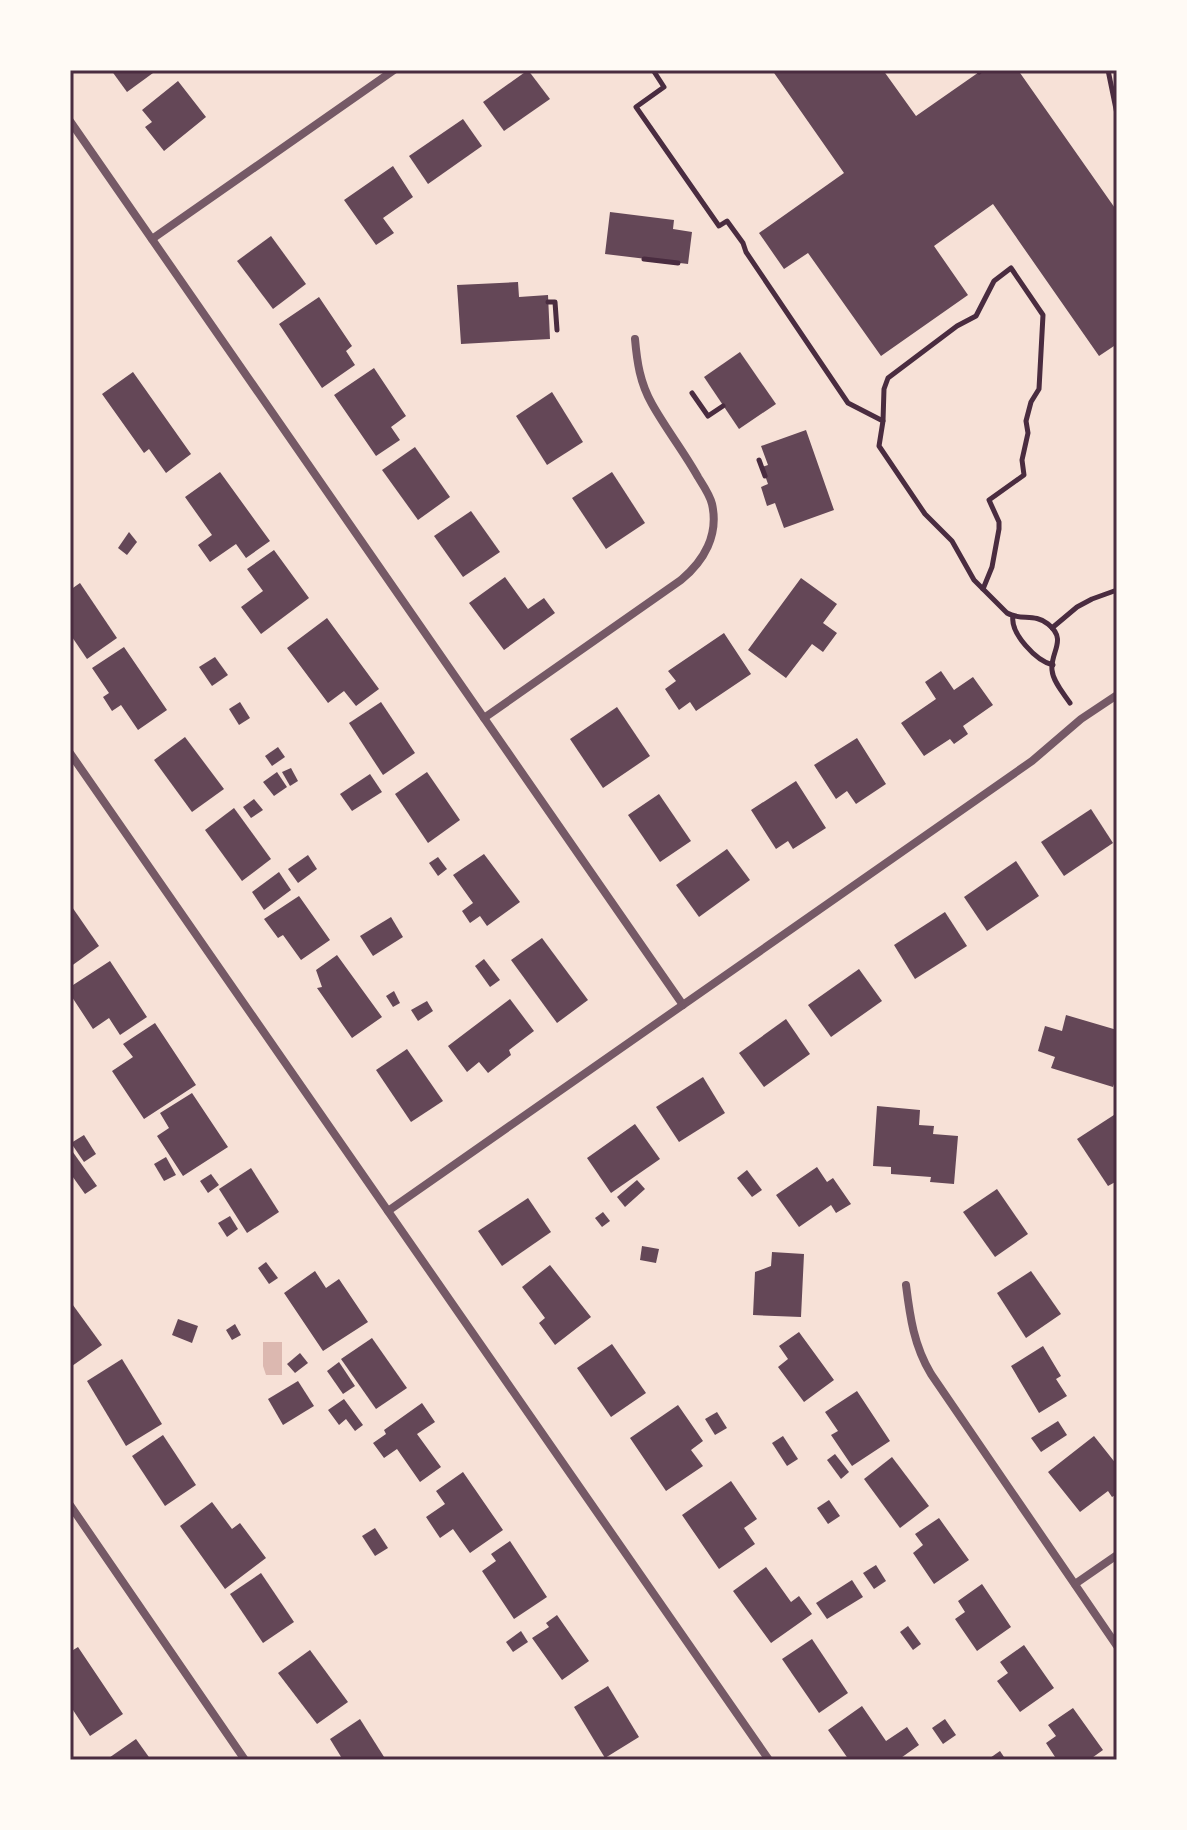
<svg xmlns="http://www.w3.org/2000/svg" width="1187" height="1830" viewBox="0 0 1187 1830" font-family="'Exo 2',sans-serif">
	<rect width="100%" height="100%" fill="#f7e1d7"/>
	<!-- water -->
	<polygon fill="#dcb8b0" points="263,1342 282,1342 282,1375 266,1375 263,1366"/>
	<!-- building -->
	<g fill="#644757">
		<polygon points="111,70 150,70 153,73 127,92"/>
		<polygon points="528,70 550,99 504,131 483,102"/>
		<polygon points="772,70 883,70 916,116 982,70 1018,70 1117,211 1117,344 1099,356 993,204 934,246 968,295 881,356 808,253 784,269 759,233 844,173"/>
		<polygon points="178,81 206,117 164,151 145,127 152,122 142,110"/>
		<polygon points="463,119 482,146 428,184 409,156"/>
		<polygon points="393,166 413,197 383,218 394,233 376,245 344,200"/>
		<polygon points="610,212 674,220 673,229 692,232 688,264 605,254"/>
		<polygon points="271,236 306,284 273,309 237,261"/>
		<polygon points="518,282 519,297 548,295 550,339 461,344 457,285"/>
		<polygon points="319,297 352,346 346,351 355,365 322,388 279,324"/>
		<polygon points="740,352 776,404 739,429 704,377"/>
		<polygon points="374,368 406,416 391,427 400,440 376,456 334,395"/>
		<polygon points="133,372 191,454 166,473 149,449 144,453 102,394"/>
		<polygon points="552,392 583,442 547,465 516,416"/>
		<polygon points="806,430 834,510 784,528 775,503 767,506 761,487 768,484 762,467 768,465 761,446"/>
		<polygon points="415,447 450,497 418,520 382,470"/>
		<polygon points="220,472 270,541 246,558 236,544 210,562 198,545 212,535 185,497"/>
		<polygon points="612,472 645,523 606,549 572,498"/>
		<polygon points="471,511 500,552 463,577 434,536"/>
		<polygon points="129,532 137,542 127,555 118,548"/>
		<polygon points="274,550 309,598 261,634 241,607 263,591 247,569"/>
		<polygon points="505,577 528,609 544,598 555,613 504,650 469,603"/>
		<polygon points="801,578 837,604 823,623 837,633 823,652 812,644 786,678 748,650"/>
		<polygon points="80,583 117,638 87,659 70,634 70,590"/>
		<polygon points="327,618 379,689 356,706 344,691 328,703 287,648"/>
		<polygon points="724,633 751,674 696,711 690,702 679,710 665,689 676,681 668,671"/>
		<polygon points="124,647 167,710 138,730 121,705 112,711 103,697 109,693 92,668"/>
		<polygon points="215,657 228,675 212,686 199,667"/>
		<polygon points="941,671 954,690 973,677 993,705 963,726 968,734 954,744 950,739 924,756 901,723 936,699 925,682"/>
		<polygon points="240,702 250,718 239,725 229,709"/>
		<polygon points="381,702 415,753 383,775 349,723"/>
		<polygon points="617,707 650,756 603,788 570,739"/>
		<polygon points="185,737 224,789 192,812 154,760"/>
		<polygon points="857,738 886,784 856,804 847,791 836,799 814,765"/>
		<polygon points="278,747 285,757 272,766 265,756"/>
		<polygon points="291,768 298,781 290,786 282,772"/>
		<polygon points="277,772 287,787 274,796 263,782"/>
		<polygon points="427,772 460,820 428,843 395,794"/>
		<polygon points="370,774 382,792 352,811 340,794"/>
		<polygon points="796,781 826,828 793,849 788,841 776,849 751,810"/>
		<polygon points="659,794 691,841 660,862 628,815"/>
		<polygon points="254,799 263,810 251,818 243,807"/>
		<polygon points="234,808 271,859 242,881 205,830"/>
		<polygon points="1091,809 1113,843 1064,876 1041,842"/>
		<polygon points="727,849 750,880 699,917 676,885"/>
		<polygon points="484,854 520,902 487,926 480,916 470,923 462,911 473,903 453,875"/>
		<polygon points="308,855 317,869 298,883 288,869"/>
		<polygon points="438,857 447,869 438,876 429,863"/>
		<polygon points="1016,861 1039,896 987,931 964,897"/>
		<polygon points="279,872 291,890 264,910 252,892"/>
		<polygon points="299,896 330,940 301,960 283,935 278,938 264,919"/>
		<polygon points="70,904 99,946 70,967"/>
		<polygon points="945,912 967,946 915,979 894,945"/>
		<polygon points="391,917 403,937 373,956 360,936"/>
		<polygon points="542,938 588,1000 557,1023 511,960"/>
		<polygon points="337,955 382,1017 352,1038 317,988 322,987 316,970"/>
		<polygon points="484,959 500,980 490,987 475,966"/>
		<polygon points="110,961 147,1017 120,1035 109,1018 93,1029 70,994 70,987"/>
		<polygon points="859,969 882,1001 831,1037 808,1005"/>
		<polygon points="394,991 400,1003 393,1007 386,996"/>
		<polygon points="510,999 534,1031 509,1050 511,1055 488,1073 479,1062 467,1072 448,1046"/>
		<polygon points="427,1001 433,1011 418,1021 411,1010"/>
		<polygon points="1066,1015 1117,1030 1117,1075 1113,1087 1051,1068 1055,1057 1038,1051 1045,1026 1062,1031"/>
		<polygon points="786,1019 810,1054 764,1087 739,1053"/>
		<polygon points="155,1023 196,1085 144,1119 112,1071 133,1057 123,1044"/>
		<polygon points="407,1049 443,1101 411,1122 376,1070"/>
		<polygon points="703,1077 725,1113 679,1142 656,1107"/>
		<polygon points="192,1093 228,1147 183,1176 157,1136 169,1128 160,1113"/>
		<polygon points="877,1106 920,1110 919,1125 934,1126 933,1134 958,1136 954,1184 930,1182 931,1177 891,1174 891,1167 873,1166"/>
		<polygon points="1117,1113 1117,1181 1108,1186 1077,1139"/>
		<polygon points="635,1124 660,1159 611,1193 587,1158"/>
		<polygon points="84,1135 96,1154 84,1162 71,1143"/>
		<polygon points="70,1148 97,1186 85,1194 70,1173"/>
		<polygon points="166,1157 176,1175 164,1181 154,1164"/>
		<polygon points="817,1167 827,1182 833,1178 851,1204 836,1213 831,1205 799,1227 776,1195"/>
		<polygon points="251,1168 279,1212 247,1233 219,1189"/>
		<polygon points="747,1170 762,1190 752,1197 737,1178"/>
		<polygon points="211,1174 219,1185 208,1193 200,1181"/>
		<polygon points="637,1180 645,1189 625,1207 617,1197"/>
		<polygon points="997,1189 1028,1234 995,1257 963,1212"/>
		<polygon points="528,1198 551,1232 502,1266 478,1231"/>
		<polygon points="603,1212 610,1221 602,1227 595,1218"/>
		<polygon points="230,1216 238,1229 227,1237 218,1223"/>
		<polygon points="642,1246 659,1249 656,1263 640,1260"/>
		<polygon points="772,1252 804,1254 801,1317 753,1315 755,1272 771,1266"/>
		<polygon points="266,1262 278,1278 269,1284 258,1268"/>
		<polygon points="550,1265 591,1317 555,1345 539,1323 545,1318 522,1287"/>
		<polygon points="315,1271 326,1288 339,1279 368,1322 323,1351 284,1293"/>
		<polygon points="1031,1271 1061,1314 1026,1338 997,1293"/>
		<polygon points="70,1301 102,1345 72,1366 70,1363"/>
		<polygon points="178,1319 198,1326 192,1343 172,1335"/>
		<polygon points="235,1324 241,1335 232,1340 226,1330"/>
		<polygon points="799,1332 834,1380 804,1402 778,1367 788,1359 779,1346"/>
		<polygon points="372,1338 407,1388 376,1409 341,1359"/>
		<polygon points="612,1344 646,1393 611,1417 577,1368"/>
		<polygon points="1043,1346 1061,1376 1056,1379 1067,1396 1039,1413 1011,1366"/>
		<polygon points="300,1353 308,1363 295,1373 287,1364"/>
		<polygon points="122,1359 162,1424 126,1446 87,1381"/>
		<polygon points="339,1362 355,1386 343,1394 327,1371"/>
		<polygon points="298,1381 314,1406 283,1425 268,1399"/>
		<polygon points="857,1391 890,1441 852,1466 831,1435 838,1431 825,1412"/>
		<polygon points="344,1399 363,1425 355,1431 346,1419 339,1425 328,1410"/>
		<polygon points="422,1403 435,1422 417,1434 441,1467 420,1482 397,1449 384,1458 373,1443 386,1434 384,1430"/>
		<polygon points="678,1405 703,1441 691,1450 703,1466 666,1491 630,1438"/>
		<polygon points="717,1412 727,1428 715,1435 705,1419"/>
		<polygon points="1058,1421 1067,1435 1041,1452 1031,1438"/>
		<polygon points="163,1435 196,1485 165,1506 132,1456"/>
		<polygon points="783,1436 798,1459 787,1466 772,1443"/>
		<polygon points="1094,1436 1117,1465 1117,1494 1112,1497 1108,1491 1080,1512 1048,1472"/>
		<polygon points="835,1454 849,1472 841,1479 827,1460"/>
		<polygon points="892,1457 929,1506 900,1528 864,1479"/>
		<polygon points="463,1472 503,1530 470,1553 453,1529 440,1538 426,1517 445,1504 436,1491"/>
		<polygon points="731,1481 757,1519 744,1528 755,1544 719,1569 682,1515"/>
		<polygon points="829,1500 840,1516 828,1524 817,1508"/>
		<polygon points="212,1502 232,1529 240,1523 266,1558 225,1589 180,1526"/>
		<polygon points="939,1518 969,1560 934,1584 913,1553 923,1545 915,1534"/>
		<polygon points="375,1528 388,1548 375,1556 362,1536"/>
		<polygon points="510,1541 547,1597 514,1619 482,1571 496,1561 491,1554"/>
		<polygon points="876,1565 886,1581 874,1589 863,1573"/>
		<polygon points="766,1567 791,1602 799,1596 812,1614 771,1643 733,1591"/>
		<polygon points="261,1573 294,1622 263,1643 230,1594"/>
		<polygon points="852,1580 863,1597 827,1619 816,1603"/>
		<polygon points="982,1584 1011,1627 977,1651 955,1619 965,1612 958,1601"/>
		<polygon points="557,1615 589,1661 562,1680 532,1638 549,1627 546,1623"/>
		<polygon points="908,1626 921,1644 913,1650 900,1632"/>
		<polygon points="521,1631 528,1642 513,1652 506,1642"/>
		<polygon points="812,1639 848,1693 819,1713 782,1659"/>
		<polygon points="1024,1645 1054,1688 1020,1712 997,1681 1008,1673 1000,1662"/>
		<polygon points="78,1647 123,1714 90,1736 73,1710 70,1712 70,1652"/>
		<polygon points="310,1650 348,1702 317,1724 278,1673"/>
		<polygon points="608,1686 639,1737 605,1758 574,1707"/>
		<polygon points="862,1706 886,1741 907,1727 919,1745 898,1760 849,1760 828,1730"/>
		<polygon points="1073,1708 1103,1750 1089,1760 1057,1760 1046,1743 1056,1736 1048,1725"/>
		<polygon points="360,1719 386,1760 343,1760 330,1739"/>
		<polygon points="945,1719 956,1735 943,1744 932,1728"/>
		<polygon points="136,1739 151,1760 106,1760"/>
		<polygon points="1000,1751 1006,1760 991,1760 990,1758"/>
	</g>
	<g fill="none" stroke-linecap="round" stroke-linejoin="round">
		<!-- path -->
		<g stroke="#4a2c40" stroke-width="5">
			<path d="M 653,70 L 664,87 L 636,107 L 719,226 L 727,221 L 743,243 L 746,252 L 848,403 L 883,421 L 879,446 L 925,514 L 952,541 L 974,580 L 1007,613 C 1020,621 1035,613 1048,624 C 1068,640 1050,652 1052,670 C 1053,682 1064,694 1070,703"/>
			<polyline points="978,70 979,72"/>
			<polyline points="1108,70 1117,114"/>
			<polyline points="644,259 678,263"/>
			<polyline points="548,302 555,302 557,330"/>
			<polyline points="692,393 708,416 723,406"/>
			<polyline points="883,421 884,389 888,378 957,326 976,316 994,281 1011,268 1043,315 1039,389 1031,402 1026,421 1028,433 1022,460 1024,475 989,500 999,522 999,529 992,567 983,589"/>
			<polyline points="759,460 765,476"/>
			<path d="M 1013,616 C 1010,633 1036,661 1053,665"/>
			<polyline points="1052,628 1077,607 1092,599 1117,590"/>
		</g>
		<!-- minor -->
		<g stroke="#755966" stroke-width="8">
			<polyline points="70,121 683,1005"/>
			<polyline points="152,239 394,70"/>
			<path d="M 484,718 L 681,580 C 704,561 719,535 712,504 C 710,495 703,485 698,477 C 684,452 666,429 652,404 C 640,383 637,362 635,339"/>
			<polyline points="70,753 769,1760"/>
			<polyline points="388,1211 1032,761 1081,719 1117,695"/>
			<path d="M 906,1285 C 910,1317 914,1346 931,1374 L 1117,1646"/>
			<polyline points="70,1505 245,1760"/>
			<polyline points="1075,1584 1117,1555"/>
		</g>
	</g>
	<!-- border -->
	<rect width="1187" height="1830" fill="none" stroke="#fffaf5" stroke-width="144"/>
	<rect x="72" y="72" width="1043" height="1686" fill="none" stroke="#4a2c40" stroke-width="3"/>
</svg>
